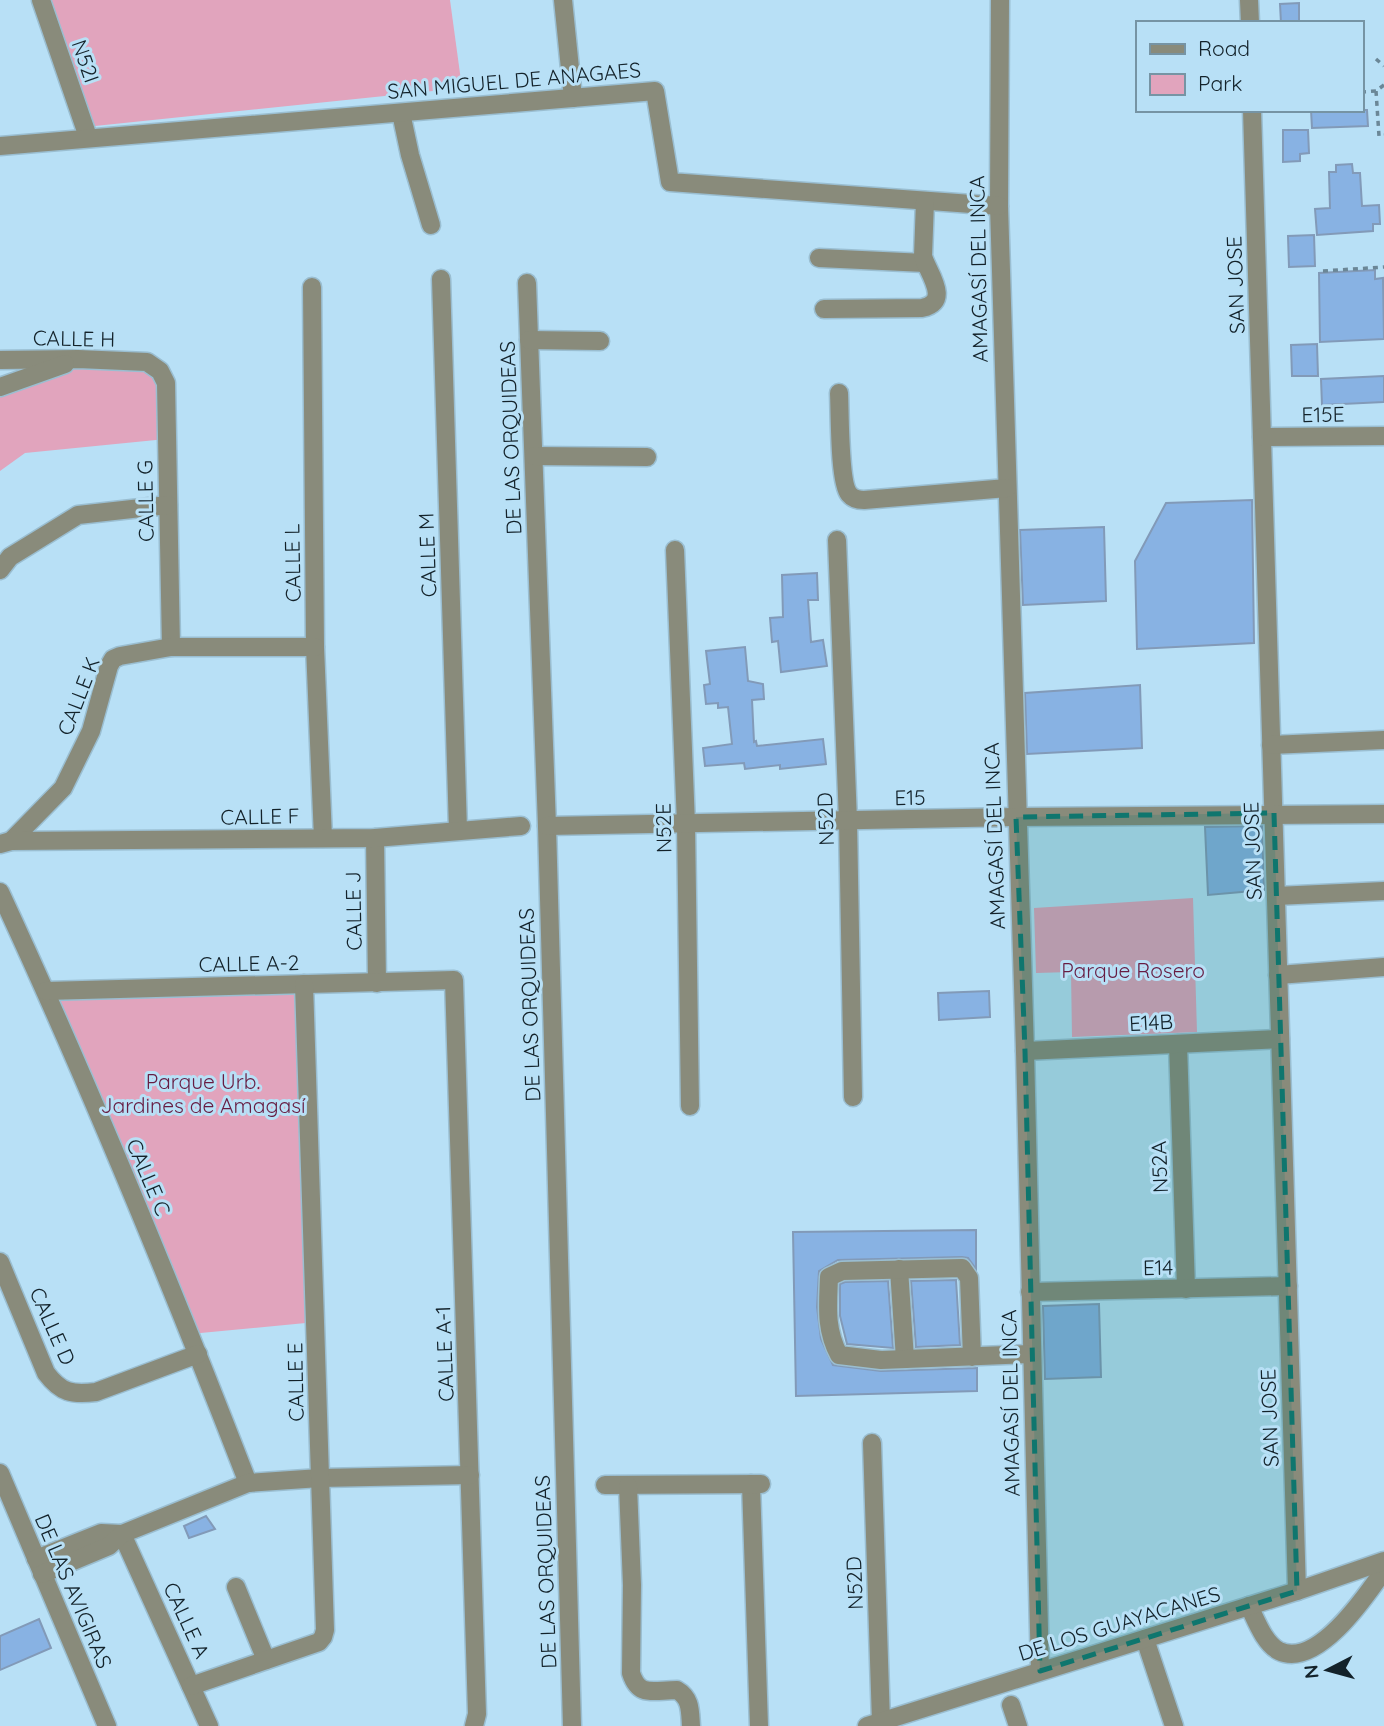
<svg xmlns="http://www.w3.org/2000/svg" width="1384" height="1726" viewBox="0 0 1384 1726" font-family="Quicksand,sans-serif">
	<rect width="100%" height="100%" fill="#b8e0f6"/>
	<!-- green -->
	<g fill="#e1a4bd">
		<polygon points="48,0 450,0 462,88 95,126"/>
		<polygon points="129,351 164,380 166,439 25,453 0,471 0,396 78,354"/>
		<polygon points="1193,898 1197,1032 1072,1037 1071,972 1036,973 1034,908"/>
		<polygon points="304,984 316,1322 190,1334 46,991"/>
	</g>
	<!-- building -->
	<g fill="#88b2e3" stroke="#829ab8" stroke-width="2">
		<polygon points="1299,3 1299,23 1281,23 1280,4"/>
		<polygon points="1311,110 1367,110 1368,126 1312,128"/>
		<polygon points="1283,130 1308,130 1309,153 1300,154 1300,161 1283,162"/>
		<polygon points="1352,164 1353,173 1360,173 1362,206 1379,205 1380,224 1373,224 1373,231 1317,235 1315,209 1330,208 1329,172 1336,172 1336,165"/>
		<polygon points="1314,235 1315,266 1289,267 1288,236"/>
		<polygon points="1375,270 1375,279 1383,278 1384,339 1320,342 1319,273"/>
		<polygon points="1317,344 1318,376 1292,376 1291,345"/>
		<polygon points="1384,376 1384,402 1322,405 1321,379"/>
		<polygon points="1252,500 1254,643 1137,649 1135,561 1166,503"/>
		<polygon points="1104,527 1106,601 1023,605 1020,530"/>
		<polygon points="817,573 818,600 808,600 811,642 823,640 827,666 781,672 778,641 772,642 770,618 783,617 782,575"/>
		<polygon points="745,647 748,681 763,684 764,699 752,700 754,742 756,741 757,746 823,739 826,764 780,769 780,765 745,769 744,763 705,766 703,748 732,744 728,707 718,708 718,703 706,704 704,685 710,684 706,651"/>
		<polygon points="1140,685 1142,748 1027,754 1025,693"/>
		<polygon points="1262,826 1264,890 1208,895 1205,827"/>
		<polygon points="989,991 990,1017 939,1020 938,993"/>
		<polygon points="976,1230 976,1269 968,1258 962,1257 838,1260 819,1271 817,1307 821,1339 833,1365 881,1371 977,1368 977,1391 796,1396 793,1232"/>
		<polygon points="956,1280 960,1345 916,1347 911,1281"/>
		<polygon points="888,1281 893,1348 847,1344 840,1316 840,1284 845,1282"/>
		<polygon points="1099,1304 1101,1377 1045,1379 1043,1306"/>
		<polygon points="206,1516 215,1529 189,1538 184,1526"/>
		<polygon points="39,1619 51,1648 0,1670 0,1636"/>
	</g>
	<g fill="none" stroke-linecap="round" stroke-linejoin="round">
		<defs>
			<g id="minor">
				<polyline points="41,0 88,137"/>
				<polyline points="563,0 573,98"/>
				<polyline points="1000,0 999,206 1025,1051 1040,1671"/>
				<polyline points="1249,0 1250,23"/>
				<polyline points="1252,110 1297,1591"/>
				<polyline points="401,113 410,155 431,225"/>
				<polyline points="0,146 655,91 670,182 999,206"/>
				<polyline points="819,258 925,263"/>
				<polyline points="441,279 458,830"/>
				<polyline points="527,283 547,826 572,1726"/>
				<polyline points="312,287 315,647 323,838"/>
				<path d="M 824,309 L 922,308 C 953,302 926,270 923,256 L 925,201"/>
				<polyline points="529,340 600,341"/>
				<polyline points="0,360 78,359 147,362 160,371 166,383 171,647"/>
				<polyline points="0,387 65,364"/>
				<path d="M 839,393 C 840,411 839,482 849,494 C 853,499 858,500 864,500 L 1007,488"/>
				<polyline points="1262,437 1384,436"/>
				<polyline points="534,456 647,457"/>
				<polyline points="837,540 848,821 853,1097"/>
				<polyline points="675,550 686,824 690,1106"/>
				<polyline points="0,570 10,557 78,515 168,505"/>
				<polyline points="1271,745 1384,740"/>
				<polyline points="547,826 1016,817 1384,814"/>
				<polyline points="375,838 377,983"/>
				<polyline points="11,841 63,788 91,731 109,666 113,659 120,656 171,647 315,647"/>
				<polyline points="0,844 11,841 375,838 521,826"/>
				<path d="M 0,892 C 90,1086 171,1284 248,1483"/>
				<polyline points="1276,896 1384,891"/>
				<polyline points="1278,975 1384,967"/>
				<polyline points="46,991 454,980 477,1714 474,1726"/>
				<polyline points="1178,1044 1186,1289"/>
				<polyline points="1025,1051 1280,1039"/>
				<path d="M 0,1262 L 46,1373 C 61,1393 72,1395 96,1392 L 198,1354"/>
				<polyline points="899,1269 905,1359"/>
				<polyline points="1030,1292 1288,1286"/>
				<path d="M 972,1357 L 969,1278 L 962,1268 L 842,1271 L 829,1277 C 828,1306 825,1329 839,1355 L 881,1360 L 1031,1354"/>
				<polyline points="872,1443 881,1722"/>
				<polyline points="0,1473 107,1726"/>
				<polyline points="751,1484 759,1726"/>
				<polyline points="605,1485 761,1484"/>
				<path d="M 628,1486 L 632,1585 L 631,1673 C 639,1698 653,1690 677,1690 C 691,1698 690,1711 691,1726"/>
				<polyline points="122,1534 209,1726"/>
				<polyline points="36,1559 101,1533 122,1534"/>
				<polyline points="42,1574 109,1546 122,1534 248,1483 320,1478 470,1475"/>
				<polyline points="236,1587 266,1660"/>
				<path d="M 1249,1606 C 1256,1620 1264,1643 1279,1651 C 1317,1669 1366,1596 1384,1570"/>
				<polyline points="1145,1639 1174,1726"/>
				<polyline points="191,1686 319,1642 323,1637 325,1630 304,984"/>
				<polyline points="1011,1705 1018,1726"/>
				<polyline points="867,1726 1297,1591 1384,1561"/>
			</g>
		</defs>
		<!-- minor casing -->
		<use href="#minor" stroke="#9abed1" stroke-width="21"/>
		<!-- path -->
		<g stroke="#6b8797" stroke-width="3.5" stroke-dasharray="5 5" stroke-linecap="butt">
			<polyline points="1376,59 1384,66"/>
			<polyline points="1376,91 1379,136 1384,135"/>
			<polyline points="1361,92 1376,91 1384,85"/>
			<polyline points="1323,271 1384,267"/>
		</g>
		<!-- minor -->
		<use href="#minor" stroke="#898b7b" stroke-width="18"/>
	</g>
	<!-- marked area -->
	<path fill="#0f766e" fill-opacity="0.2" stroke="#0f766e" stroke-width="5" stroke-dasharray="14 9" stroke-linejoin="round" d="M 1274,813 L 1297,1591 L 1040,1671 L 1025,1051 L 1016,817 Z"/>
	<g text-anchor="middle" dominant-baseline="central" stroke-width="6" stroke-linejoin="round" paint-order="stroke">
		<!-- street labels -->
		<g font-size="21" fill="#13222a" stroke="#b8e0f6">
			<text transform="translate(86 61) rotate(71)">N52I</text>
			<text transform="translate(514 80) rotate(-5)">SAN MIGUEL DE ANAGAES</text>
			<text transform="translate(978 269) rotate(-91)">AMAGASÍ DEL INCA</text>
			<text transform="translate(1235 285) rotate(-92)">SAN JOSE</text>
			<text transform="translate(74 338) rotate(1)">CALLE H</text>
			<text transform="translate(1323 414) rotate(-1)">E15E</text>
			<text transform="translate(510 438) rotate(-92)">DE LAS ORQUIDEAS</text>
			<text transform="translate(145 501) rotate(-91)">CALLE G</text>
			<text transform="translate(427 555) rotate(-92)">CALLE M</text>
			<text transform="translate(292 563) rotate(-91)">CALLE L</text>
			<text transform="translate(78 696) rotate(-69)">CALLE K</text>
			<text transform="translate(910 797) rotate(-1)">E15</text>
			<text transform="translate(260 816) rotate(-1)">CALLE F</text>
			<text transform="translate(825 819) rotate(-92)">N52D</text>
			<text transform="translate(663 828) rotate(-91)">N52E</text>
			<text transform="translate(994 836) rotate(-92)">AMAGASÍ DEL INCA</text>
			<text transform="translate(1252 851) rotate(-92)">SAN JOSE</text>
			<text transform="translate(353 911) rotate(-91)">CALLE J</text>
			<text transform="translate(249 963) rotate(-1)">CALLE A-2</text>
			<text transform="translate(529 1005) rotate(-92)">DE LAS ORQUIDEAS</text>
			<text transform="translate(1151 1022) rotate(-3)">E14B</text>
			<text transform="translate(1159 1167) rotate(-92)">N52A</text>
			<text transform="translate(149 1177) rotate(67)">CALLE C</text>
			<text transform="translate(1158 1267) rotate(-1)">E14</text>
			<text transform="translate(53 1326) rotate(66)">CALLE D</text>
			<text transform="translate(444 1354) rotate(-92)">CALLE A-1</text>
			<text transform="translate(295 1382) rotate(-91)">CALLE E</text>
			<text transform="translate(1010 1403) rotate(-91)">AMAGASÍ DEL INCA</text>
			<text transform="translate(1269 1418) rotate(-92)">SAN JOSE</text>
			<text transform="translate(545 1572) rotate(-92)">DE LAS ORQUIDEAS</text>
			<text transform="translate(854 1583) rotate(-92)">N52D</text>
			<text transform="translate(74 1591) rotate(67)">DE LAS AVIGIRAS</text>
			<text transform="translate(187 1620) rotate(65)">CALLE A</text>
			<text transform="translate(1119 1623) rotate(-17)">DE LOS GUAYACANES</text>
		</g>
		<!-- park labels -->
		<g font-size="21" fill="#671c42" stroke="#b8e0f6">
			<text x="1133" y="970">Parque Rosero</text>
			<text x="203" y="1081">Parque Urb.<tspan x="203" dy="24">Jardines de Amagasí</tspan></text>
		</g>
	</g>
	<!-- legend -->
	<rect x="1136" y="21" width="228" height="91" fill="#b8e0f6" stroke="#7694a4" stroke-width="2"/>
	<rect x="1150" y="44" width="35" height="10" fill="#898b7b" stroke="#7694a4" stroke-width="2"/>
	<text x="1198" y="56" font-size="21" fill="#13222a">Road</text>
	<rect x="1150" y="74" width="35" height="21" fill="#e1a4bd" stroke="#7694a4" stroke-width="2"/>
	<text x="1198" y="91" font-size="21" fill="#13222a">Park</text>
	<!-- north arrow -->
	<g transform="translate(1328 1670) rotate(264)" stroke="#b8e0f6" stroke-width="5" paint-order="stroke">
	<path d="M0-5L12 26L0 18L-12 26Z" fill="#13222a"/>
	<text y="-10" font-size="19" font-weight="bold" text-anchor="middle" fill="#13222a">N</text>
	</g>
</svg>
